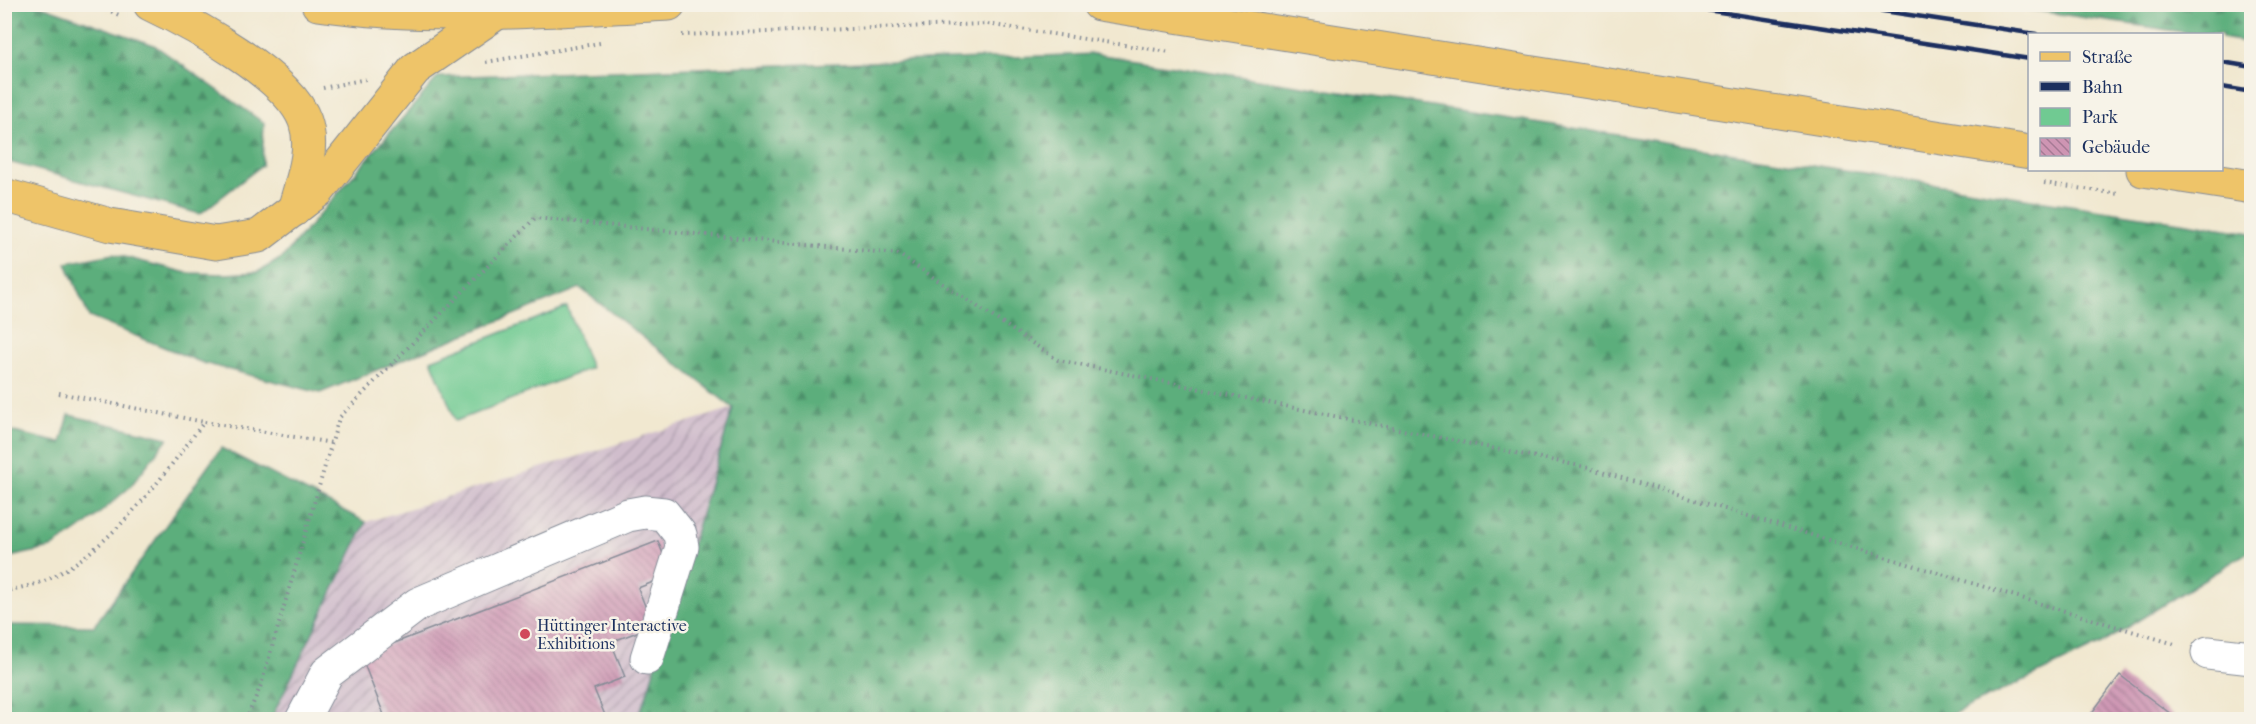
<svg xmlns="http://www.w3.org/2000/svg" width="2256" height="724" viewBox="0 0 2256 724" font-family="'IM FELL French Canon',serif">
	<defs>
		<pattern id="industrial-furrows" width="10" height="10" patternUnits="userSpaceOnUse" patternTransform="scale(1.5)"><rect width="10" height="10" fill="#d0bdcc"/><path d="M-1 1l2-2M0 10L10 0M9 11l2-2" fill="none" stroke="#a89aa9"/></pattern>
		<pattern id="forest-firs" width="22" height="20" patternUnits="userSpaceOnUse" patternTransform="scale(1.5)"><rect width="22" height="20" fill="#5cae7c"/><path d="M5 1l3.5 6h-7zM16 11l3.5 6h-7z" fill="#4b8e69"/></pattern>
		<pattern id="building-back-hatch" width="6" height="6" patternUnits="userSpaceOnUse" patternTransform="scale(1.5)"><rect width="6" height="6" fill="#ce95b3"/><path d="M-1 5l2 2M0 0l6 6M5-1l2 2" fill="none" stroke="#a67a95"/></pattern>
	</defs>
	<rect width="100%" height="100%" fill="#f7f3e8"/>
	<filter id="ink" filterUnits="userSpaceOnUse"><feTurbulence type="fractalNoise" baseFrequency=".0167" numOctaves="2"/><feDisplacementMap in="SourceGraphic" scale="12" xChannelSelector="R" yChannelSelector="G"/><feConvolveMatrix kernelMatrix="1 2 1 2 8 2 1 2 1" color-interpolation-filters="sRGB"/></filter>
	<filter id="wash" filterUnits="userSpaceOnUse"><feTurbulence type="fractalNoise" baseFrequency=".008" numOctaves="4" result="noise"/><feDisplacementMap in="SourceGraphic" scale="24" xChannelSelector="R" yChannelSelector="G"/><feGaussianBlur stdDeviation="1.35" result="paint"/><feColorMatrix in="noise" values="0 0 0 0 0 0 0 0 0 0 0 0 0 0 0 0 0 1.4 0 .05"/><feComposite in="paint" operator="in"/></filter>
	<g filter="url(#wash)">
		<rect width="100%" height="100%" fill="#f1e8d0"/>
		<!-- industrial -->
		<polygon fill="url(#industrial-furrows)" points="733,408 646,697 637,719 271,720 366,522"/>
		<!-- green -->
		<polygon fill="#70ca92" stroke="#467c78" stroke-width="1.5" points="567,307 591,368 456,421 431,360"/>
		<!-- forest -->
		<g fill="url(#forest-firs)" stroke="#3c6e6d" stroke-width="1.5">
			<polygon points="4,5 39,5 154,45 264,123 262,165 200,214 5,161"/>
			<polygon points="1998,5 2251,5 2251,43 2222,38 2222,34 2196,34"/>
			<polygon points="1096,54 2251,233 2252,452 2242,469 2251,479 2251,550 2099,645 1942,719 637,719 646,697 733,408 580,288 320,393 203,363 89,317 66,263 113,254 187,273 226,274 258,272 282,258 438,77"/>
			<polygon points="69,415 168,438 130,487 87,524 51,548 5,558 5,430 61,443"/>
			<polygon points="221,448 366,522 271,719 5,719 5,625 94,626"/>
		</g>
		<g id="blocks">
			<!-- building -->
			<g fill="url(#building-back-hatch)">
				<polygon points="658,541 671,575 638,588 653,626 611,642 625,677 594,689 607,720 386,720 361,656"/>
				<polygon points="2120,675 2144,694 2179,720 2098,720 2091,714"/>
			</g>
		</g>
	</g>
	<g filter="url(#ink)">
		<use href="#blocks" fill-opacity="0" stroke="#868c97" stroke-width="1.5"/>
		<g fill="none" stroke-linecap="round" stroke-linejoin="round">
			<defs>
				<g id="minor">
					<polyline points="2208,653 2252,658"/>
					<polyline points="302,720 327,673 418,604 628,515 645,512 664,514 680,534 682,547 647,658"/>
				</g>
				<g id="major">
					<path d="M 150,4 C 192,24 289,76 305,121 C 315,150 302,181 294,210"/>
					<path d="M 318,4 C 433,21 553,10 669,4"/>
					<polyline points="1099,4 2030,152"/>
					<polyline points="2143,170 2252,187"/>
					<polyline points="4,195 110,225 216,243 259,236 318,191 415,69 498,12"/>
				</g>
			</defs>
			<!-- minor casing -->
			<use href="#minor" stroke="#868c97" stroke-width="35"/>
			<!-- major casing -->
			<use href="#major" stroke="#868c97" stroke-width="35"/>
			<!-- path -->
			<g stroke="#868c97" stroke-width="4" stroke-dasharray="1.5 4.5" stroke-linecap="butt">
				<polyline points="95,4 119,15"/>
				<polyline points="682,35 987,24 1170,52"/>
				<polyline points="486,62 600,43"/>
				<polyline points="323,88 366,79"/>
				<polyline points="2044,183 2119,194"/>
				<polyline points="59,393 204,422"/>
				<path d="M 4,592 C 20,587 39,585 53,577 C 116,543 162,477 204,422 L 332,443"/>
				<polyline points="246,720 261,685 339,418 535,218 898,254 1058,360 1585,467 2178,645"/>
			</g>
			<!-- minor -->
			<use href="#minor" stroke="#fff" stroke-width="33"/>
			<!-- major -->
			<use href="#major" stroke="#eec469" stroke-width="33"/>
			<!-- rail -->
			<g stroke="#1b2f5e" stroke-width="4.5">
				<polyline points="1667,4 2030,59"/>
				<polyline points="1837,4 2036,34"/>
				<polyline points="2222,62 2252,67"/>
				<polyline points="2222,87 2252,92"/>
			</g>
		</g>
	</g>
	<!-- markers -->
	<circle fill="#d1495b" stroke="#f7f3e8" stroke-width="2" cx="525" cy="634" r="6"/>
	<g text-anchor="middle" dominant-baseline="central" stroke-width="5" stroke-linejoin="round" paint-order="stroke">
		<!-- poi labels -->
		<g font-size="16" fill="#1b2f5e" stroke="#f7f3e8" text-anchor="start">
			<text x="537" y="625">Hüttinger Interactive<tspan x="537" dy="18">Exhibitions</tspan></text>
		</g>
	</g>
	<!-- margin -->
	<rect width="2256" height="724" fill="none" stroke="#f7f3e8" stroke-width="24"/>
	<!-- legend -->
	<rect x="2028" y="33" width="195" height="138" fill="#f7f3e8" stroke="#9fa5b1" stroke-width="1.5"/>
	<rect x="2040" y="52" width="30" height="9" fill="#eec469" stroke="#9fa5b1" stroke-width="1.5"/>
	<text x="2082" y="63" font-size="18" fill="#1b2f5e">Straße</text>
	<rect x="2040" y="82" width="30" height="9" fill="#1b2f5e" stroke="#9fa5b1" stroke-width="1.5"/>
	<text x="2082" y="93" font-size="18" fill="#1b2f5e">Bahn</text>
	<rect x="2040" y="108" width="30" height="18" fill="#70ca92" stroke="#9fa5b1" stroke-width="1.5"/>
	<text x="2082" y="123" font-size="18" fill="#1b2f5e">Park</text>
	<rect x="2040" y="138" width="30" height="18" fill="url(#building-back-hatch)" stroke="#9fa5b1" stroke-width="1.5"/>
	<text x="2082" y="153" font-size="18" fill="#1b2f5e">Gebäude</text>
</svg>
